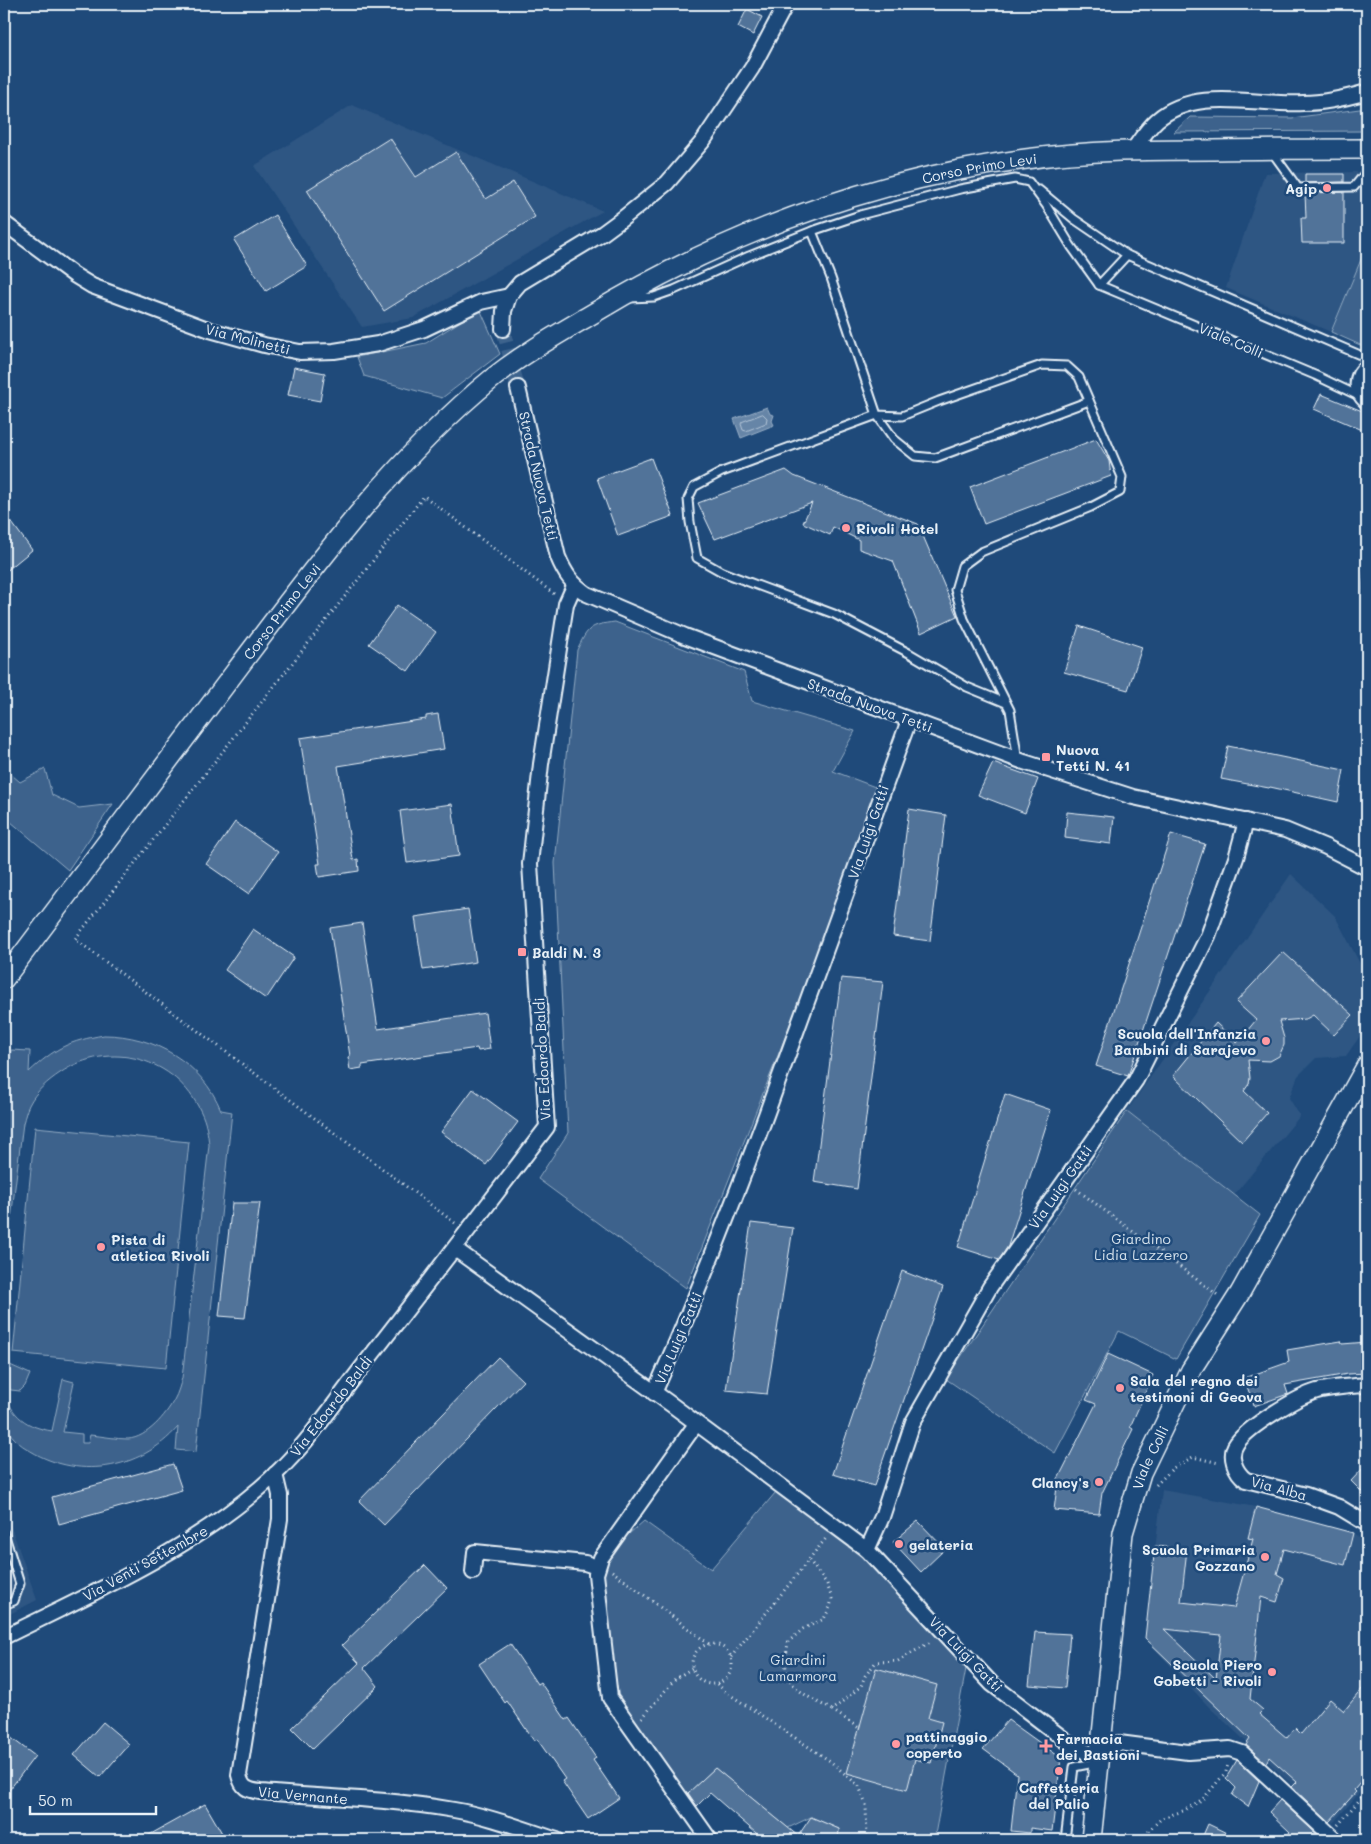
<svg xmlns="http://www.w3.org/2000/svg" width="1371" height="1844" viewBox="0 0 1371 1844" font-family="Mali,sans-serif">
	<rect width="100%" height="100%" fill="#1f4a7a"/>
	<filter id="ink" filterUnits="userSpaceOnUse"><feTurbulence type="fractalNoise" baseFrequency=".02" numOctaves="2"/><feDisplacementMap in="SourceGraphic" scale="10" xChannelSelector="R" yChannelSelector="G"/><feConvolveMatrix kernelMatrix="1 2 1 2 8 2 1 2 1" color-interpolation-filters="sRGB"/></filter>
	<g filter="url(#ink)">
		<!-- built -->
		<g fill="#2e5683">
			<polygon points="352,105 603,211 413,318 362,327 254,166"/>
			<polygon points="1367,172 1367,245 1331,332 1226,288 1265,173"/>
			<polygon points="1291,874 1335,916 1367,977 1367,1026 1346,1056 1316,1058 1298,1076 1289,1098 1300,1116 1234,1195 1127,1111"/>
			<polygon points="1162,1490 1256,1507 1353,1533 1367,1544 1367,1784 1333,1823 1208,1706 1145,1638"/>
			<polygon points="4,1507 37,1600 4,1617"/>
		</g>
		<!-- green -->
		<g fill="#3c628c" stroke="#92aac2">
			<polygon points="1367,108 1367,131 1174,132 1190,117 1292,118"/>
			<polygon points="1367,245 1367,348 1331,332"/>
			<polygon points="480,309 500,354 442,398 364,376 357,357 426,343"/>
			<path d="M 615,622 L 744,672 L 752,701 L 855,731 L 833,771 L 883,790 L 686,1288 L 538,1179 L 568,1133 L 555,863 L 577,650 C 588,627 590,625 615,622 Z"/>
			<polygon points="4,768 20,782 45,769 52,795 79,808 113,804 68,870 4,816"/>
			<path d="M 104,1035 C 154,1035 202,1063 221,1110 L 232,1112 L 196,1452 L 176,1450 L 178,1427 C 140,1471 75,1481 26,1448 C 17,1443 11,1434 4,1427 L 4,1391 C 12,1417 27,1427 52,1431 L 63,1379 L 74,1382 L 63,1432 L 82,1434 L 82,1443 L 88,1443 L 90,1435 C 102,1436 116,1439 128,1439 C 147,1438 166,1415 174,1400 C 178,1393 180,1385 182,1378 L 209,1145 C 208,1134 206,1122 201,1112 C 176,1058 110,1039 60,1073 C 48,1081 36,1091 29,1105 C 26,1111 25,1117 23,1123 L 4,1275 L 4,1113 L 11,1050 L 30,1051 L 29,1072 C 55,1048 69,1041 104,1035 Z"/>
			<polygon points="1127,1111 1260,1215 1176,1359 1119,1331 1055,1453 946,1379"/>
			<polygon points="35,1127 189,1142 166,1368 13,1353"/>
			<polygon points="10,1365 30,1374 25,1386 20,1391 11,1390 6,1385 5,1377"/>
			<polygon points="781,1486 867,1550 968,1658 934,1840 838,1840 839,1829 811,1817 788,1828 715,1768 687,1794 609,1690 601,1558 644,1521 711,1569"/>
		</g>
		<!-- water -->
		<g fill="#6685a7" stroke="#9ab0c7">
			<polygon points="767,407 770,414 774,415 772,421 774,425 741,438 734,419"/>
			<path d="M 1367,560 L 1367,622 C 1362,602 1361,579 1367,560 Z"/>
		</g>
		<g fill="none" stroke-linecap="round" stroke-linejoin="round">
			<!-- shore -->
			<polygon stroke="#b4c6d8" stroke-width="1" points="763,414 767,418 766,423 746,431 743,430 741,424 742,422"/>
		</g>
		<!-- building -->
		<g fill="#517399" stroke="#e8f1f8" fill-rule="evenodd">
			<polygon points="747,9 762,17 753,35 738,27"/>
			<polygon points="390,138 416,177 456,152 486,199 513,182 535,217 384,311 307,190"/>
			<polygon points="1305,174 1344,174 1344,182 1305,183"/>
			<polygon points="1344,192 1344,243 1302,243 1301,218 1306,218 1305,193"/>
			<polygon points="275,215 307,266 266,291 234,240"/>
			<polygon points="294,367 325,373 320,401 288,395"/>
			<polygon points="1321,394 1367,413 1367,432 1314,409"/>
			<polygon points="1096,439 1109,461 1111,476 984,524 970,487"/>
			<polygon points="651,458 673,516 618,536 597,478"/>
			<polygon points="786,470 794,476 918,524 957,616 921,633 893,561 859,549 859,540 833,527 830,535 803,523 812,503 715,539 698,503"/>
			<polygon points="4,512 32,550 4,573"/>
			<polygon points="397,605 436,632 408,671 369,644"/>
			<polygon points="1079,626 1142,647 1128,690 1064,672"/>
			<polygon points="438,714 444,749 338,766 353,860 358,859 359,871 319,877 317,864 320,864 300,738 426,719 426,716"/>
			<polygon points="1228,746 1344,770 1338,802 1270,787 1269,788 1221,779"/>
			<polygon points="993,763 1038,779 1025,813 978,795"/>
			<polygon points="452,804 459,856 407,863 400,811"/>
			<polygon points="909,809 946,815 930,941 893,936"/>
			<polygon points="1067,812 1114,817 1111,844 1065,838"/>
			<polygon points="235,822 278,852 249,894 206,864"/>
			<polygon points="1171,834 1205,844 1128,1076 1096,1066"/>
			<polygon points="468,909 476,962 423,970 415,917"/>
			<polygon points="362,923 378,1029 485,1013 490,1049 478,1051 477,1048 362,1065 362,1068 350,1070 348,1057 350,1056 330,928"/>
			<polygon points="253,929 294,957 266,999 225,970"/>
			<polygon points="1283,952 1353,1015 1334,1035 1313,1015 1306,1019 1279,1021 1284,1038 1284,1045 1279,1056 1270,1061 1248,1060 1250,1078 1249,1084 1244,1091 1267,1113 1242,1142 1173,1076 1216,1023 1237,1043 1256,1020 1236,1002"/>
			<polygon points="841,978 883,982 857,1189 814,1182"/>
			<polygon points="473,1089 518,1122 486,1165 441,1132"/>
			<polygon points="1005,1094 1051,1110 1008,1246 999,1260 958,1247"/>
			<polygon points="232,1203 260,1203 245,1318 219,1316"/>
			<polygon points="751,1223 793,1228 767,1394 726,1390"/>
			<polygon points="902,1271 943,1287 874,1486 833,1474"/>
			<polygon points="1341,1341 1342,1344 1367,1342 1367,1373 1348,1374 1285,1385 1288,1394 1254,1406 1244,1378 1289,1362 1287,1350"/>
			<polygon points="1108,1354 1153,1375 1130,1427 1133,1429 1102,1493 1099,1514 1054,1510 1058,1479 1096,1404 1086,1400"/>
			<polygon points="498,1357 523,1381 384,1525 359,1501"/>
			<polygon points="173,1464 182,1490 59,1524 52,1497"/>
			<polygon points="1367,1464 1367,1497 1351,1481"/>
			<path d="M 1256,1507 L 1353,1533 L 1345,1565 L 1284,1549 L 1277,1574 L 1284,1578 L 1277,1602 L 1261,1597 L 1250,1699 L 1263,1710 L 1259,1714 L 1287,1738 L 1295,1728 L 1301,1734 L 1330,1699 L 1344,1711 L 1367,1683 L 1367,1749 L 1361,1756 L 1367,1762 L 1367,1775 L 1354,1790 L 1356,1792 L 1329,1822 L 1292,1787 L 1297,1782 L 1269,1757 L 1266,1763 L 1246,1745 L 1250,1739 L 1145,1638 L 1155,1546 L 1187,1549 L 1181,1602 L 1234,1608 L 1253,1539 L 1248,1538 ZM 1164,1629 L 1221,1635 L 1216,1679 Z"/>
			<polygon points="918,1521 945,1549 921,1572 893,1542"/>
			<polygon points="425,1565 447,1588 364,1668 378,1686 313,1749 292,1728 359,1663 342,1645"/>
			<polygon points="1035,1632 1070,1634 1065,1688 1029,1685"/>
			<polygon points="510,1644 537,1684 540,1682 566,1720 569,1718 596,1758 593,1760 619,1798 588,1819 562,1781 565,1779 537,1739 534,1741 507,1701 505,1703 479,1664"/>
			<polygon points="876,1668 937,1685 928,1718 942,1722 931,1763 915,1759 907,1790 847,1773"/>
			<polygon points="1008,1720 1061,1758 1052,1831 1030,1828 1030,1833 1011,1831 1017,1774 983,1749"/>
			<polygon points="103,1722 129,1744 100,1777 74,1755"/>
			<polygon points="10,1737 35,1756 4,1797 4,1746"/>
			<polygon points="1237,1760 1259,1781 1248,1807 1232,1795 1236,1788 1226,1778"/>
			<polygon points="715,1768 798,1836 811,1817 839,1829 838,1840 764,1840 710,1793 697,1806 688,1793"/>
			<polygon points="1280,1800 1323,1840 1282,1840 1290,1832 1269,1812"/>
			<polygon points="205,1804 226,1840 140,1840"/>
			<polygon points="1208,1824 1241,1840 1201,1840"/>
		</g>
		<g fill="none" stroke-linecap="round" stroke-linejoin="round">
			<!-- street-tunnel -->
			<polyline stroke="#3d638d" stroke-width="14" stroke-dasharray="14 7" stroke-linecap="butt" points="503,329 518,388"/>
			<defs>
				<g id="lane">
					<polyline points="1272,152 1298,188 1354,187 1367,171"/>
					<polyline points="1039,190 1074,219 1127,255"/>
					<polyline points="812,231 831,278 877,415 902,416 939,401 1042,365 1067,366 1079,377 1122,477 1120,492 1091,507 981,552 962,566 955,590 964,619 1010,710 1018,760"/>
					<polyline points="629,298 654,297 674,290 749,256 812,231 860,215 960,189 1015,179 1029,182 1046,205 1071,246 1099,285"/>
					<polyline points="1361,397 1317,376 1099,285 1127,255 1367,358"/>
					<polyline points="1006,703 967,687 909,653 834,614 722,572 697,558 690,522 688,499 694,487 722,472 877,415 894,439 915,456 935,458 1089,401"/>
					<polyline points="4,1533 20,1584 14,1601 4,1605"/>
					<polyline points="1065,1840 1074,1767 1099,1762"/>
				</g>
				<g id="street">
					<path d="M 1133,150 C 1140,140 1148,128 1157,120 C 1197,86 1256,106 1303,103 C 1325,103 1346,98 1367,92"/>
					<polyline points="4,223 74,275 92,286 210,330 264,345 300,352 334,351 378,344 424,329 481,302 509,296"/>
					<polyline points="503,329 504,311 509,296 520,283 603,233 622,219 667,183 703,141 752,68 786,4"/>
					<path d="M 1367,367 C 1354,376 1355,392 1367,402"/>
					<path d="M 518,388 L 558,557 C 565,574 572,584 587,594 L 685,636 L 1024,762 L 1133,797 L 1285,830 L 1326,847 L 1367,868"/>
					<polyline points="455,1249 672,1405 867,1550 992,1684 1069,1743 1088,1753 1100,1753 1119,1743 1188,1752 1230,1749 1242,1753 1336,1840"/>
					<path d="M 1367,1385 C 1351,1386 1333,1387 1317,1391 C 1297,1397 1249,1426 1237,1443 C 1228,1455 1235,1472 1246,1480 L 1306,1495 L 1339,1507 L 1367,1524"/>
					<path d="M 654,1393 C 695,1302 731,1209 766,1115 C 814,984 861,851 909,720"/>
					<polyline points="696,1424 601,1558 596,1574 610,1698 710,1840"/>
					<path d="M 275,1474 L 280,1495 L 280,1519 L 239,1775 C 242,1788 247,1790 260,1792 C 324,1797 390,1799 454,1810 C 489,1816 523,1829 557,1840"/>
					<polyline points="867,1550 882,1517 913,1422 990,1287 1136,1080 1208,936 1236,858 1246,821"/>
					<polyline points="473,1572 475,1552 585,1563 597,1567"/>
					<path d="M 4,1637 C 93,1593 184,1553 260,1488 C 301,1454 331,1407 363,1366 C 425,1287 486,1207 547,1127 L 530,864 L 541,764 L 566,604 L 574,586"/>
				</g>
				<g id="secondary">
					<path id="s1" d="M 4,979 C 81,877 158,774 235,672 C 312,570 394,458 494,377 C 523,354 555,336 587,317 C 722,235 869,180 1026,159 C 1088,150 1151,150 1213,150 C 1265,149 1316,149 1367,149"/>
					<path id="s2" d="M 1091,1840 L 1123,1533 L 1141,1473 L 1191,1370 L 1240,1293 L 1367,1065"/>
				</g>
			</defs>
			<!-- lane casing -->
			<use href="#lane" stroke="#e8f1f8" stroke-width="11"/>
			<!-- street casing -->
			<use href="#street" stroke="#e8f1f8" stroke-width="18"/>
			<!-- secondary casing -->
			<use href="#secondary" stroke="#e8f1f8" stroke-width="22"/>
			<!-- path -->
			<g stroke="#e8f1f8" stroke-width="3" stroke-dasharray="1 4" stroke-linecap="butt">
				<polyline points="1076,1189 1219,1296"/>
				<polyline points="455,1223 75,939 424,496 554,594"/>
				<polyline points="1156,1485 1173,1468 1193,1457 1219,1463"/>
				<path d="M 809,1560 L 827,1584 L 832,1599 L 830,1607 L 824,1619 L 803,1629 L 788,1642 C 787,1652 784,1664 787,1674 C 793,1692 817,1701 832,1710 L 861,1686 L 865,1676 L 876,1662 L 898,1661 L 932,1641"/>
				<polyline points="612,1571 709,1644"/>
				<circle cx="712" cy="1664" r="20"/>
				<polyline points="731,1657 827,1537"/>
				<polyline points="717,1684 726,1692 830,1761 859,1786 866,1805 867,1840"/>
				<polyline points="832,1710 859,1728"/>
				<polyline points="642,1718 675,1679 692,1668"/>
				<polyline points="1338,1825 1367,1791"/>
				<polyline points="1145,1840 1146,1833 1162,1818 1183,1811 1203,1799 1226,1772 1228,1764"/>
			</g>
			<!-- lane -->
			<use href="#lane" stroke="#1f4a7a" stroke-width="7"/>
			<!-- street -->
			<use href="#street" stroke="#1f4a7a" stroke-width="14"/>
			<!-- secondary -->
			<use href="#secondary" stroke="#1f4a7a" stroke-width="19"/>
		</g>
	</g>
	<!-- markers -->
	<g fill="#ff9aa2" stroke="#1f4a7a" stroke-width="2">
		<circle cx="1327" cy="188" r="5"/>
		<circle cx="846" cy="528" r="5"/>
		<rect x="1041" y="752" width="10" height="10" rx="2.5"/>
		<rect x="517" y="947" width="10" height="10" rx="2.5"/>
		<circle cx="1266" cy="1041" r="5"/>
		<circle cx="101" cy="1247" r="5"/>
		<circle cx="1120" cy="1388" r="5"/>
		<circle cx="1099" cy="1482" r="5"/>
		<circle cx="899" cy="1544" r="5"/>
		<circle cx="1265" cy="1557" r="5"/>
		<circle cx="1272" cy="1672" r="5"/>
		<circle cx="896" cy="1744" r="5"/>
		<path d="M1043.5 1738.5h5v5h5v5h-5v5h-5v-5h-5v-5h5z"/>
		<circle cx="1059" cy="1771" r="5"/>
	</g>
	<g text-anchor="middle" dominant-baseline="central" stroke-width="5" stroke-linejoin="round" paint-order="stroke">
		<!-- street labels -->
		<g font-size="14" fill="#e8f1f8" stroke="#1f4a7a">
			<text stroke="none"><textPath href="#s1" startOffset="1311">Corso Primo Levi</textPath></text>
			<text transform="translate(248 339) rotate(14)">Via Molinetti</text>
			<text transform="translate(1231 340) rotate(23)">Viale Colli</text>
			<text transform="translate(539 476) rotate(77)">Strada Nuova Tetti</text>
			<text stroke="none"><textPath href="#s1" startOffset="461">Corso Primo Levi</textPath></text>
			<text transform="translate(870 705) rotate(20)">Strada Nuova Tetti</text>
			<text transform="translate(868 832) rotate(-71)">Via Luigi Gatti</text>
			<text transform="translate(542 1059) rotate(-93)">Via Edoardo Baldi</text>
			<text transform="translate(1060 1187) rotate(-55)">Via Luigi Gatti</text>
			<text transform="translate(678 1338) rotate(-67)">Via Luigi Gatti</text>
			<text transform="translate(331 1406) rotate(-52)">Via Edoardo Baldi</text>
			<text stroke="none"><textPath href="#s2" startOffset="389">Viale Colli</textPath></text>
			<text transform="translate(1279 1488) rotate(15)">Via Alba</text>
			<text transform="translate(145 1563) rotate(-29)">Via Venti Settembre</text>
			<text transform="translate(966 1654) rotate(46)">Via Luigi Gatti</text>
			<text transform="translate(303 1795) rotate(5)">Via Vernante</text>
		</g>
		<!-- poi labels -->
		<g font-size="14" font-weight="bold" fill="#e8f1f8" stroke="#1f4a7a" text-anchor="start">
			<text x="1317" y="188" text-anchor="end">Agip</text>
			<text x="856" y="528">Rivoli Hotel</text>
			<text x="1056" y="749">Nuova<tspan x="1056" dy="16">Tetti N. 41</tspan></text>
			<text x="532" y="952">Baldi N. 3</text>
			<text x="1256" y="1033" text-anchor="end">Scuola dell'Infanzia<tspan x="1256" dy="16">Bambini di Sarajevo</tspan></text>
			<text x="111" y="1239">Pista di<tspan x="111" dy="16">atletica Rivoli</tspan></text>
			<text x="1130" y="1380">Sala del regno dei<tspan x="1130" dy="16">testimoni di Geova</tspan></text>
			<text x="1089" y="1482" text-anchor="end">Clancy's</text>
			<text x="909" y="1544">gelateria</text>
			<text x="1255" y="1549" text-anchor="end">Scuola Primaria<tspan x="1255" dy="16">Gozzano</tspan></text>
			<text x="1262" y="1664" text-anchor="end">Scuola Piero<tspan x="1262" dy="16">Gobetti - Rivoli</tspan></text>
			<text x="906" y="1736">pattinaggio<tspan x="906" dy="16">coperto</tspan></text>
			<text x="1056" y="1738">Farmacia<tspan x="1056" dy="16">dei Bastioni</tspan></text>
			<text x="1059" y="1787" text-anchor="middle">Caffetteria<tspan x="1059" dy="16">del Palio</tspan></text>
		</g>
		<!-- park labels -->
		<g font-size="14" fill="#d7e3ed" stroke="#1f4a7a">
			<text x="1141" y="1238">Giardino<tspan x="1141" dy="16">Lidia Lazzero</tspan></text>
			<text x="798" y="1659">Giardini<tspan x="798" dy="16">Lamarmora</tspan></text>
		</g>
	</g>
	<!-- margin -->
	<rect width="1371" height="1844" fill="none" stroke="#1f4a7a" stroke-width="20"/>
	<rect x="10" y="10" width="1351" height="1824" fill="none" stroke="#e8f1f8" stroke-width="2" filter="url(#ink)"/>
	<!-- scale -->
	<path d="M30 1806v8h126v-8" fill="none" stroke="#e8f1f8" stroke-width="2.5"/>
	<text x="38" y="1806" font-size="15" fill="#e8f1f8" stroke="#1f4a7a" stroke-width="4" paint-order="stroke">50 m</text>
</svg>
